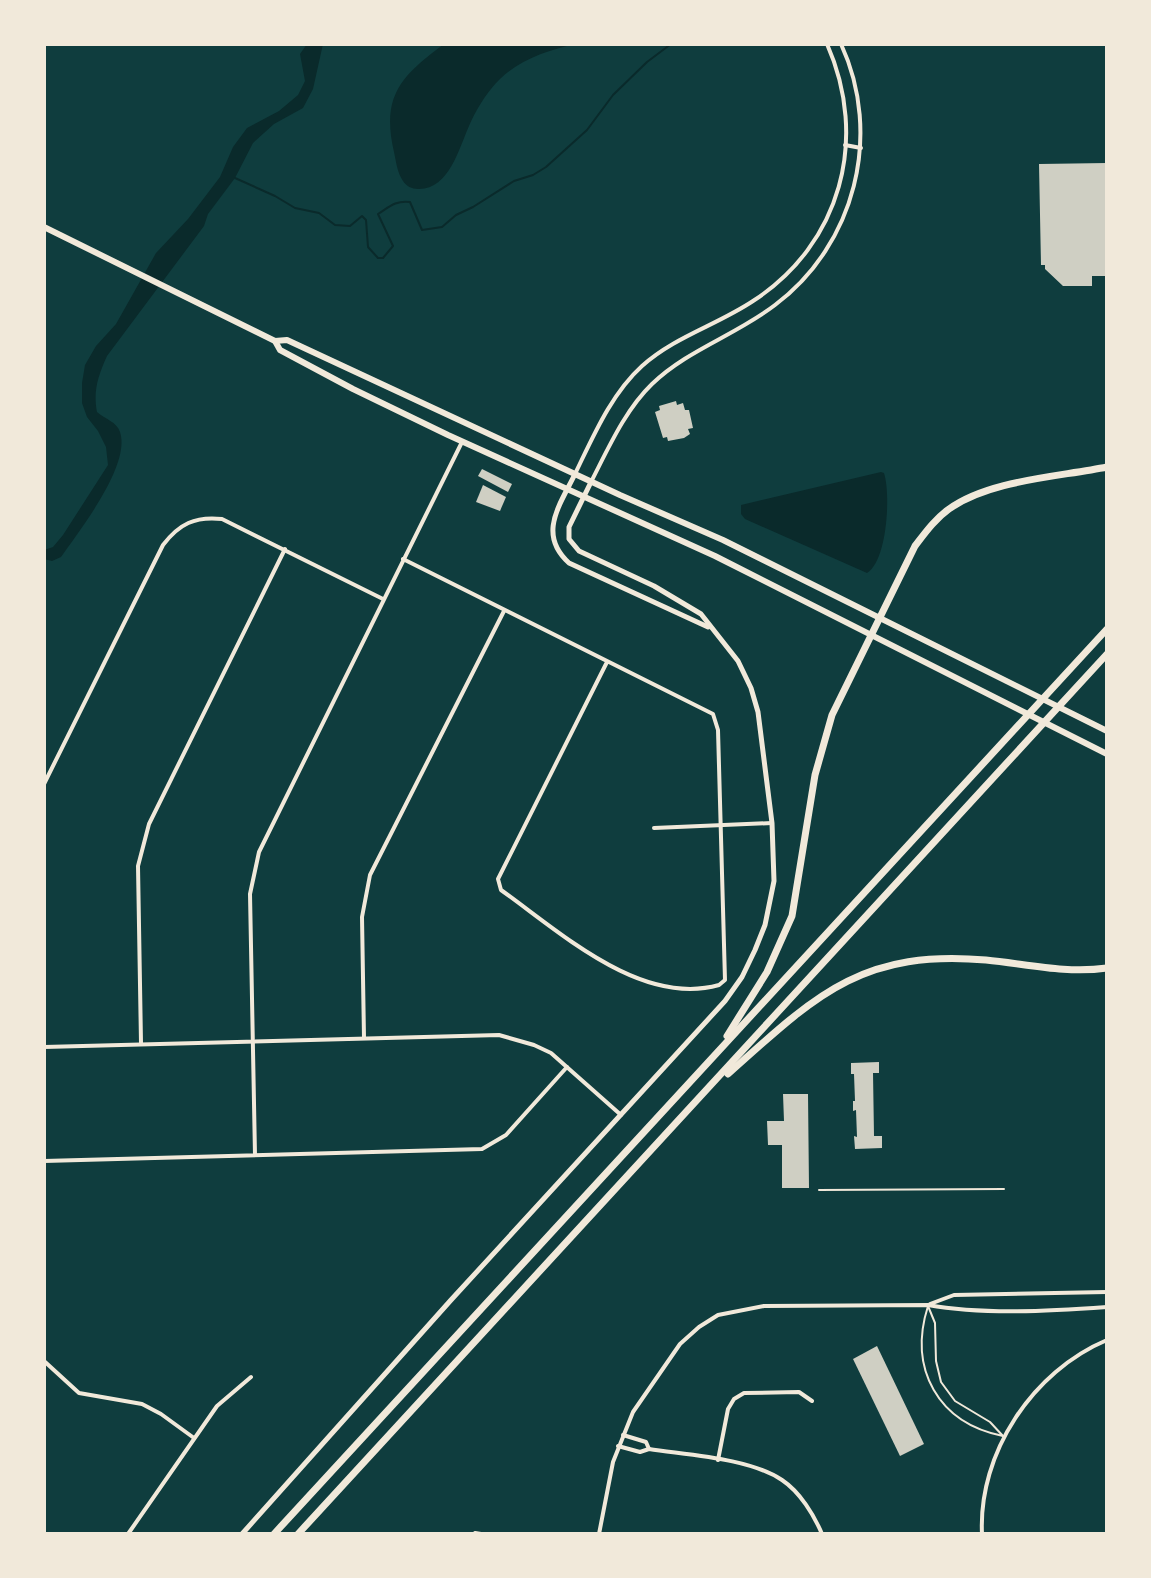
<svg xmlns="http://www.w3.org/2000/svg" width="1151" height="1578" viewBox="0 0 1151 1578" font-family="Overpass,sans-serif">
	<rect width="100%" height="100%" fill="#0f3d3e"/>
	<!-- water -->
	<g fill="#0a2a2b">
		<path d="M 307,44 L 323,44 L 313,89 L 303,108 L 274,124 L 253,143 L 235,178 L 208,214 L 204,226 L 107,356 C 98,376 93,391 97,412 C 105,419 117,422 120,432 C 131,465 80,530 61,557 L 52,561 L 44,559 L 44,550 L 53,547 L 63,535 L 108,465 L 106,447 L 98,431 L 87,417 L 82,403 L 82,383 L 85,365 L 96,346 L 116,324 L 156,253 L 188,219 L 220,177 L 233,147 L 247,128 L 279,111 L 298,95 L 305,81 L 300,54 Z"/>
		<path d="M 444,44 L 576,44 C 544,51 512,62 491,89 C 482,100 474,114 469,126 C 459,148 449,190 418,189 C 412,189 406,186 403,181 C 397,172 396,161 394,152 C 381,96 401,76 444,44 Z"/>
		<path d="M 881,472 L 884,473 C 891,495 887,561 867,573 L 745,519 L 741,514 L 741,505 Z"/>
	</g>
	<g fill="none" stroke-linecap="round" stroke-linejoin="round">
		<!-- stream -->
		<path stroke="#0a2a2b" stroke-width="2" d="M 235,178 L 275,196 L 295,208 L 319,213 L 335,225 L 350,226 L 362,216 L 366,220 L 368,247 L 378,258 L 383,258 L 393,246 L 378,214 C 389,207 396,200 410,202 L 422,230 L 442,227 L 456,215 L 473,207 L 514,181 L 533,175 L 546,167 L 587,130 L 613,95 L 647,62 L 671,44"/>
	</g>
	<!-- building -->
	<g fill="#cfcfc3">
		<polygon points="1107,163 1107,276 1092,276 1092,286 1063,286 1045,269 1045,265 1041,265 1039,164"/>
		<polygon points="676,401 677,405 683,403 685,410 689,410 693,428 688,429 690,434 684,438 668,441 667,437 663,438 655,412 660,410 659,406"/>
		<polygon points="482,469 512,484 508,492 478,476"/>
		<polygon points="483,485 506,497 500,511 476,502"/>
		<polygon points="879,1062 879,1073 873,1073 874,1136 882,1136 882,1148 855,1149 854,1136 857,1137 856,1110 853,1111 853,1101 855,1101 854,1074 851,1074 851,1063"/>
		<polygon points="783,1094 808,1094 809,1188 782,1188 782,1145 768,1145 767,1121 784,1121"/>
		<polygon points="877,1346 924,1444 900,1456 853,1359"/>
	</g>
	<g fill="none" stroke-linecap="round" stroke-linejoin="round">
		<!-- service -->
		<g stroke="#f1e9da" stroke-width="2">
			<polyline points="819,1190 1004,1189"/>
			<path d="M 928,1306 C 908,1369 938,1423 1003,1436"/>
			<polyline points="928,1306 935,1323 936,1361 941,1382 955,1401 990,1422 1003,1436"/>
		</g>
		<!-- minor -->
		<g stroke="#f1e9da" stroke-width="4">
			<polyline points="845,145 861,148"/>
			<path d="M 575,474 C 593,437 611,394 642,366 C 674,337 717,325 753,301 C 841,244 869,139 827,44"/>
			<path d="M 591,482 C 608,449 625,410 652,384 C 687,350 736,335 775,305 C 855,245 883,135 841,44"/>
			<path d="M 403,559 L 713,714 L 718,730 L 725,980 L 719,985 C 641,1007 560,932 501,890 L 498,879 L 607,662"/>
			<path d="M 44,784 L 163,545 C 179,524 195,516 222,519 L 383,599"/>
			<polyline points="654,828 772,823"/>
			<polyline points="364,1038 362,917 370,875 504,611"/>
			<polyline points="141,1043 138,866 149,824 285,549"/>
			<polyline points="44,1047 499,1035 534,1045 551,1053 621,1115"/>
			<polyline points="255,1155 250,894 259,852 462,442"/>
			<polyline points="44,1161 482,1149 506,1135 567,1067"/>
			<polyline points="930,1304 954,1295 1107,1292"/>
			<polyline points="44,1361 79,1393 142,1404 161,1414 194,1438"/>
			<polyline points="623,1435 646,1442 649,1449"/>
			<path d="M 618,1446 L 640,1452 L 649,1449 C 688,1455 749,1458 782,1480 C 800,1492 814,1515 822,1534"/>
			<polyline points="718,1460 728,1409 734,1399 744,1393 799,1392 812,1401"/>
			<polyline points="475,1533 481,1534"/>
			<polyline points="128,1534 217,1406 251,1377"/>
			<path d="M 599,1534 L 613,1462 L 633,1412 L 680,1344 L 699,1327 L 718,1315 L 764,1306 L 928,1305 C 983,1315 1051,1311 1107,1307"/>
			<path d="M 982,1534 C 978,1453 1033,1371 1107,1340"/>
		</g>
		<!-- tertiary -->
		<g stroke="#f1e9da" stroke-width="5">
			<path d="M 575,474 C 560,505 537,534 569,563 L 708,627"/>
			<polyline points="242,1534 451,1300 725,1001 742,977 755,950 765,925 774,881 772,823 758,712 751,688 738,661 701,614 654,586 579,551 569,539 569,527 591,482"/>
		</g>
		<!-- primary -->
		<g stroke="#f1e9da" stroke-width="6">
			<polyline points="44,227 275,341 280,350 353,389 448,435 715,556 1107,754"/>
			<polyline points="275,341 287,340 620,495 723,540 1107,731"/>
		</g>
		<!-- motorway -->
		<g stroke="#f1e9da" stroke-width="7">
			<path d="M 727,1036 L 767,972 L 792,916 L 815,775 L 832,715 L 915,546 C 925,533 935,519 949,509 C 989,480 1058,477 1107,467"/>
			<path d="M 728,1074 C 815,996 861,949 986,960 C 1027,964 1066,974 1107,968"/>
			<polyline points="274,1534 1107,629"/>
			<polyline points="298,1534 1107,654"/>
		</g>
	</g>
	<!-- border -->
	<rect width="1151" height="1578" fill="none" stroke="#f1e9da" stroke-width="92"/>
</svg>
